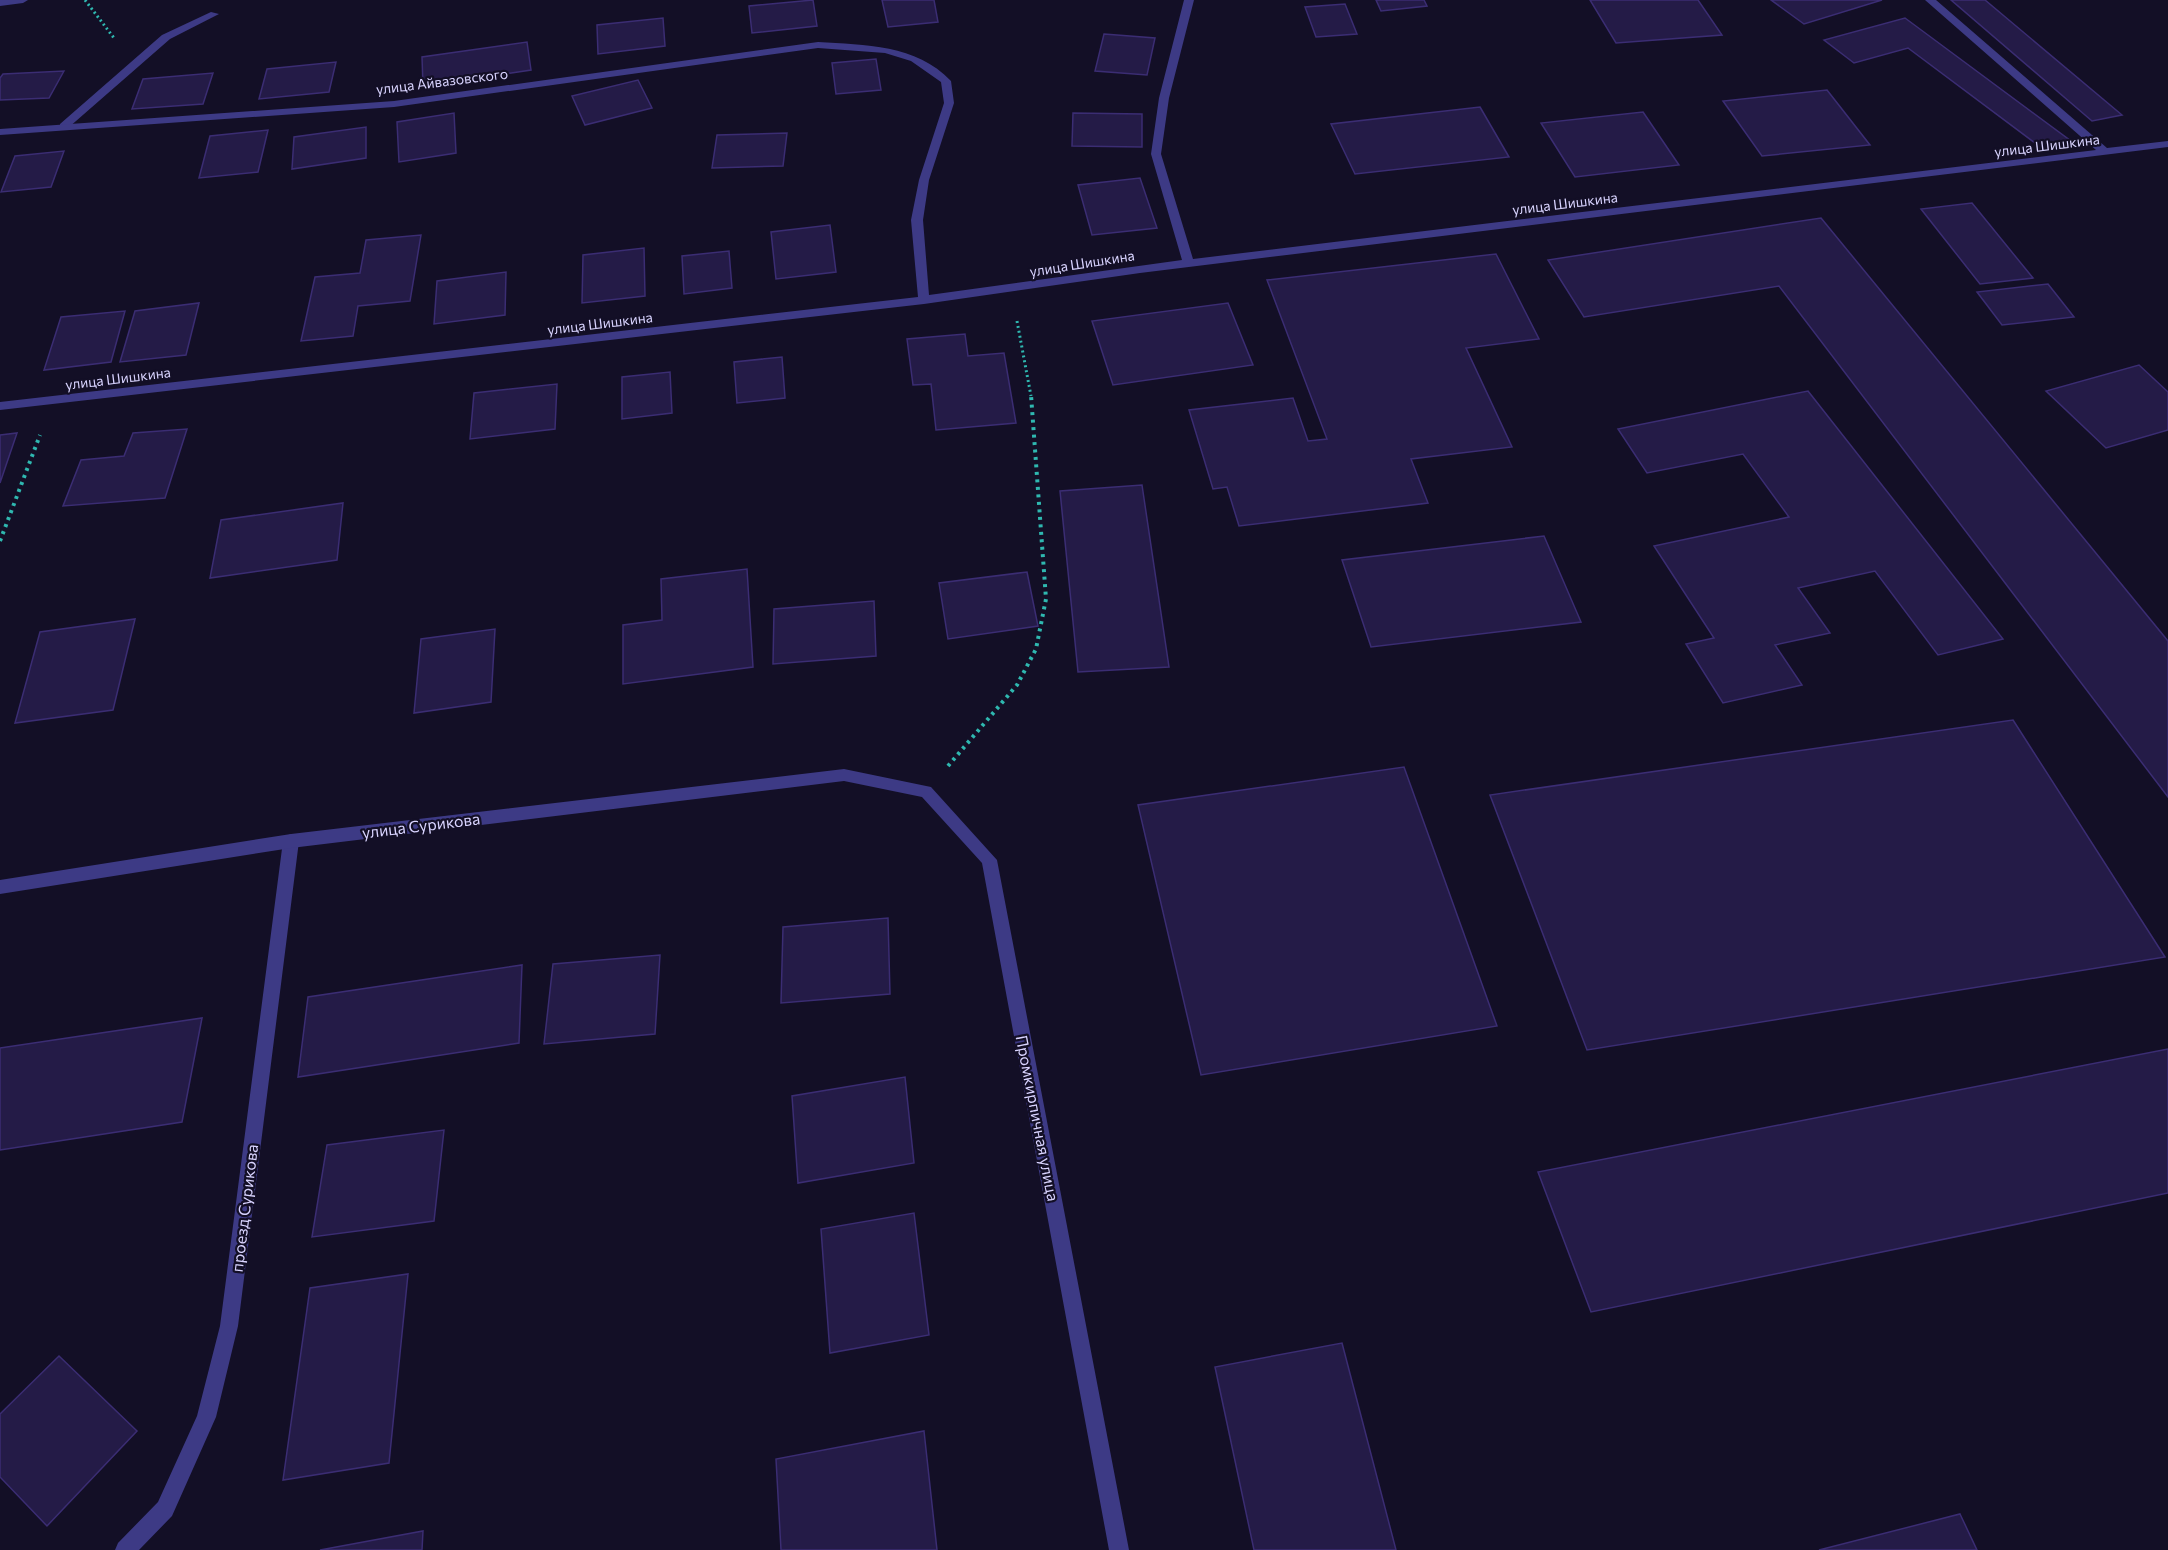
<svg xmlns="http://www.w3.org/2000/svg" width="2168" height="1550" viewBox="0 0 2168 1550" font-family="Commissioner,sans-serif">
	<rect width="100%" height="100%" fill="#130f26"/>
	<!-- building -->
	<g fill="#241b47" stroke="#3b2d73" stroke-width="1.5">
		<polygon points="813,0 817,26 752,33 749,6"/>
		<polygon points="882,0 934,0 938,22 888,27"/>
		<polygon points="1376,0 1424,0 1427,6 1381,11"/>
		<polygon points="1590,0 1698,0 1722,35 1616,43"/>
		<polygon points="1771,0 1882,0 1804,24"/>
		<polygon points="1951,0 1985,0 2122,115 2092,121"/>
		<polygon points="1345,4 1357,34 1316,37 1305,7"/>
		<polygon points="663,18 665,46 598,54 597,25"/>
		<polygon points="1905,18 2071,141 2043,149 1908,48 1854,63 1824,40"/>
		<polygon points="1104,34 1155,38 1147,75 1095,71"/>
		<polygon points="527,42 531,70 423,86 422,57"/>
		<polygon points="876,59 881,90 836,94 832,63"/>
		<polygon points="336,62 329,92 259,99 267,69"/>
		<polygon points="64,71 49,98 0,100 0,78 3,74"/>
		<polygon points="213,73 203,104 132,109 143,79"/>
		<polygon points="638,80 652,108 585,125 572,96"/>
		<polygon points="1827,90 1870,145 1762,156 1723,101"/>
		<polygon points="1480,107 1509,157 1355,174 1331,124"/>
		<polygon points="1643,112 1679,165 1575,177 1541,123"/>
		<polygon points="454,113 456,153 399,162 397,122"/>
		<polygon points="1073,113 1142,114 1142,147 1072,146"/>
		<polygon points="366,127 366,158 292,169 294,137"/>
		<polygon points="268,130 258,172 199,178 210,136"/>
		<polygon points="787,133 783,166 712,168 717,135"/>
		<polygon points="64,151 51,187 1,192 15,156"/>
		<polygon points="1140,178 1157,228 1092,235 1078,185"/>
		<polygon points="1972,203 2033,278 1980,284 1921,209"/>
		<polygon points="1821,218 2168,641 2168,797 1779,286 1584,317 1548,260"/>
		<polygon points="830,225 836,272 776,279 771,232"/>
		<polygon points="421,235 410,301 358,306 353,336 301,341 315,277 360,273 366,240"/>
		<polygon points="644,248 645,296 582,303 583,255"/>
		<polygon points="729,251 732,288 684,294 682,256"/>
		<polygon points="1496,254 1539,339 1466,348 1512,447 1411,459 1428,503 1239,526 1227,487 1213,489 1189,410 1293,398 1308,441 1327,439 1267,280"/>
		<polygon points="506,272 505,315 434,324 437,281"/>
		<polygon points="2048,284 2074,317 2002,325 1977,292"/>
		<polygon points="199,303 186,355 120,362 135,311"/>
		<polygon points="1228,303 1253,365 1113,385 1092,321"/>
		<polygon points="125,311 111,362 44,370 61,317"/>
		<polygon points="965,334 968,356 1004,353 1016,423 936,430 931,384 913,385 907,339"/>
		<polygon points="782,357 785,398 737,403 734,362"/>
		<polygon points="2139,365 2168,392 2168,430 2106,448 2046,391"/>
		<polygon points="670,372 672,413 622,419 622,377"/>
		<polygon points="557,384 555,429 470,439 474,393"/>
		<polygon points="1808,391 2003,639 1938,655 1875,571 1798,588 1830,633 1775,645 1802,685 1723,703 1686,644 1714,638 1654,546 1789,517 1743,454 1647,473 1618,429"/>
		<polygon points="187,429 165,498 63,506 81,460 124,456 133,433"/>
		<polygon points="17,433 0,483 0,435"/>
		<polygon points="1142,485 1169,667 1078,672 1060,491"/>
		<polygon points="343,503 337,560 210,578 221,520"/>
		<polygon points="1544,536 1581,622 1371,647 1342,560"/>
		<polygon points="747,569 753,667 623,684 623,625 662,620 661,579"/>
		<polygon points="1027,572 1038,626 948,639 939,583"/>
		<polygon points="874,601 876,656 773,664 774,609"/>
		<polygon points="135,619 113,710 15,723 40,632"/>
		<polygon points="495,629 491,702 414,713 421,639"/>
		<polygon points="2013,720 2165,957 1587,1050 1490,795"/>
		<polygon points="1404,767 1497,1026 1201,1075 1138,805"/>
		<polygon points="888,918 890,994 781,1003 783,927"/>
		<polygon points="660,955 655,1034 544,1044 553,964"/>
		<polygon points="522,965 519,1043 298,1077 308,997"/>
		<polygon points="202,1018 182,1122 0,1150 0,1048"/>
		<polygon points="2168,1049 2168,1193 1591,1312 1538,1172"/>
		<polygon points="905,1077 914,1163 798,1183 792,1096"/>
		<polygon points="444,1130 434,1221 312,1237 327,1145"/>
		<polygon points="914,1213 929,1335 830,1353 821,1229"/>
		<polygon points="408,1274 389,1463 283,1480 310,1288"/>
		<polygon points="1342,1343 1396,1550 1254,1550 1215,1367"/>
		<polygon points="59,1356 137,1431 47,1526 0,1477 0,1414"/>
		<polygon points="924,1431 937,1550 781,1550 776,1459"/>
		<polygon points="1960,1514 1977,1550 1819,1550"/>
		<polygon points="423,1531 422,1550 320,1550"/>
	</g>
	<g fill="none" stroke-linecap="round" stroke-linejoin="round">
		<!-- path-far1 -->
		<g stroke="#2fb8b0" stroke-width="3" stroke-dasharray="2 3" stroke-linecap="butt">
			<polyline points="85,0 114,38"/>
			<polyline points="1017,321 1031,396"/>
		</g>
		<!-- path -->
		<g stroke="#2fb8b0" stroke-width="4" stroke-dasharray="3 4.5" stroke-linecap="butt">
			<polyline points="0,541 40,435"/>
			<polyline points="948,766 1017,685 1036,649 1046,599 1031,395"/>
		</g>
		<!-- service -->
		<polygon fill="#3d3a85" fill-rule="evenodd" points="211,12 219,14 170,39 68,128 60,128 60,124 162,35"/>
		<!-- minor -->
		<g fill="#3d3a85" fill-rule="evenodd">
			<polygon points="0,0 28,0 23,3 0,6"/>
			<path d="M 1184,0 L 1194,0 L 1169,98 L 1161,154 L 1193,259 L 2096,150 L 1925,0 L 1936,0 L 2107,148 L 2168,141 L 2168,147 L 1140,273 L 924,304 L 0,410 L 0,402 L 918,297 L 911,220 L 919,180 L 944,103 L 941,82 L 911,61 L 885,53 L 818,48 L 394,107 L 0,135 L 0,129 L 394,101 L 818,42 C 865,45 916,44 951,81 L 954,103 L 929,180 L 923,220 L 929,295 L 1182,260 L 1151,154 L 1159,98 Z"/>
			<polygon points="291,834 296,836 299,841 238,1326 216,1417 172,1516 139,1550 115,1550 118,1543 158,1502 197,1416 220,1326 283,841 286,836"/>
		</g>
		<!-- tertiary -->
		<polygon fill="#3d3a85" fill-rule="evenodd" points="844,769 931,787 997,860 1129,1550 1109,1550 982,863 922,797 844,781 291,848 0,894 0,880 291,834"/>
	</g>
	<g text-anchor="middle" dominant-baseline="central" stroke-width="4.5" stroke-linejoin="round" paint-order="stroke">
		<!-- far-street labels -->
		<g font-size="14" fill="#d9d4ff" stroke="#130f26">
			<text transform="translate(442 81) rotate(-7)">улица Айвазовского</text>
			<text transform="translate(2047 145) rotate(-7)">улица Шишкина</text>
			<text transform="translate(1565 203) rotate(-7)">улица Шишкина</text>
			<text transform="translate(1082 263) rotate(-9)">улица Шишкина</text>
			<text transform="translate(600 323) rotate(-7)">улица Шишкина</text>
			<text transform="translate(118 378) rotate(-7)">улица Шишкина</text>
		</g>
		<!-- street labels -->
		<g font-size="16" fill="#d9d4ff" stroke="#130f26">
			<text transform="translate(421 825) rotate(-7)">улица Сурикова</text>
			<text transform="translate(1038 1118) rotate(79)">Промкирпичная улица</text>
			<text transform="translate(244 1208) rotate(-83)">проезд Сурикова</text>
		</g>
	</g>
</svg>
